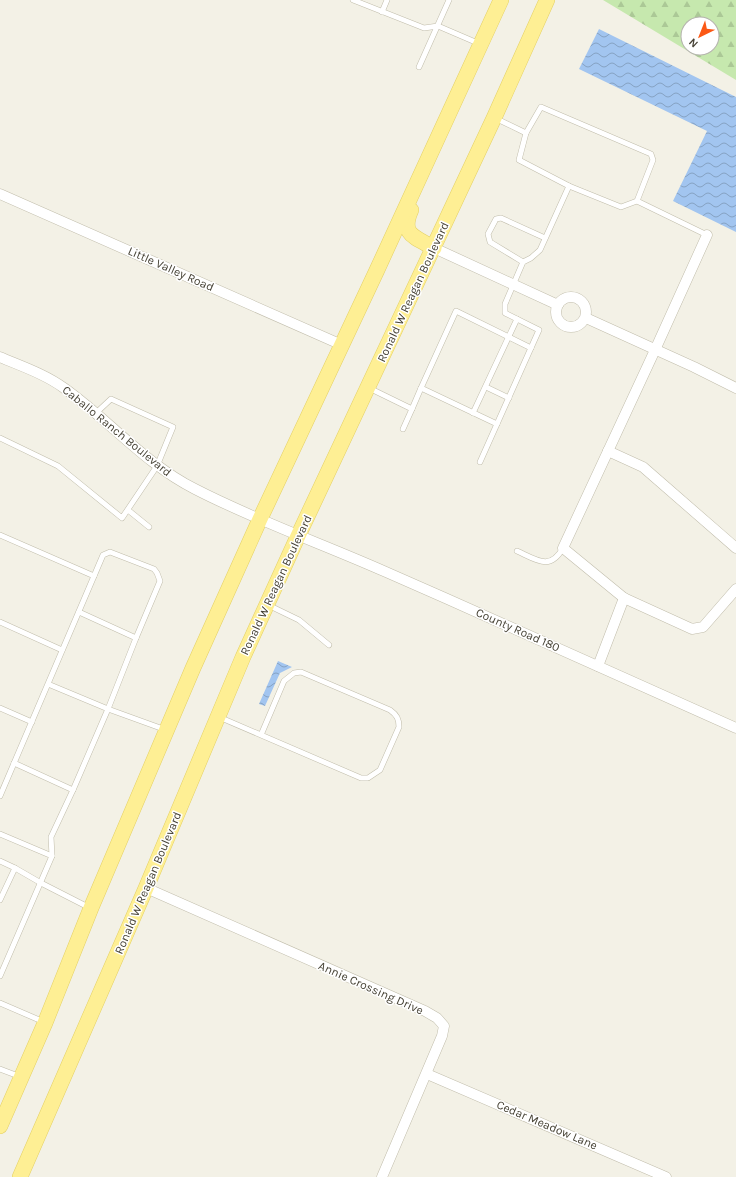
<svg xmlns="http://www.w3.org/2000/svg" width="736" height="1177" viewBox="0 0 736 1177" font-family="Karla,sans-serif">
	<defs>
		<pattern id="forest-firs" width="22" height="20" patternUnits="userSpaceOnUse"><rect width="22" height="20" fill="#c6e8ae"/><path d="M5 1l3.5 6h-7zM16 11l3.5 6h-7z" fill="#abc896"/></pattern>
		<pattern id="water-waves" width="16" height="10" patternUnits="userSpaceOnUse"><rect width="16" height="10" fill="#a2c5f0"/><path d="M0 5q4-4 8 0t8 0" fill="none" stroke="#86a2c3"/></pattern>
	</defs>
	<rect width="100%" height="100%" fill="#f3f1e6"/>
	<!-- forest -->
	<path fill="url(#forest-firs)" fill-rule="evenodd" d="M 603,0 L 736,0 L 736,80 ZM 688,24 L 712,24 L 712,48 L 688,48 Z"/>
	<!-- water -->
	<g fill="url(#water-waves)">
		<polygon points="599,29 736,97 736,232 673,201 707,131 579,69"/>
		<polygon points="278,661 292,667 280,673 265,706 259,704"/>
	</g>
	<g fill="none" stroke-linecap="round" stroke-linejoin="round">
		<defs>
			<g id="service">
				<polyline points="353,0 424,28 438,26 480,44"/>
				<polyline points="382,12 387,0"/>
				<polyline points="419,67 449,0"/>
				<polyline points="526,133 541,107 651,154 653,160 637,201"/>
				<polyline points="569,186 621,207 637,201 707,235"/>
				<polyline points="523,262 490,242 488,234 496,219 501,218 545,238"/>
				<polyline points="486,387 509,398"/>
				<polyline points="369,388 412,409 421,388 497,424"/>
				<polyline points="421,388 456,311 531,348"/>
				<polyline points="473,413 517,319"/>
				<polyline points="403,429 412,409"/>
				<polyline points="0,438 58,466 122,518 157,466 173,427 111,399 96,413"/>
				<polyline points="480,462 539,330 505,313 505,304 523,262 531,258 540,250 569,186 519,160 526,133 495,118"/>
				<polyline points="128,510 149,527"/>
				<polyline points="0,535 94,576"/>
				<path d="M 517,551 C 537,560 550,571 563,548"/>
				<polyline points="268,605 299,620 329,645"/>
				<polyline points="79,612 136,638"/>
				<polyline points="0,622 62,650"/>
				<polyline points="0,708 32,722"/>
				<path d="M 219,717 L 361,778 L 368,778 L 380,770 L 399,727 C 399,719 397,715 390,710 L 301,672 L 294,673 L 284,681 L 261,735"/>
				<polyline points="14,763 73,790"/>
				<path d="M 0,796 C 34,716 69,636 103,555 L 110,552 L 154,569 L 157,573 L 160,581 L 136,638 L 108,709 L 48,684"/>
				<polyline points="0,834 52,856"/>
				<polyline points="0,861 15,868 41,883 90,908"/>
				<polyline points="0,900 15,868"/>
				<polyline points="0,976 52,856 51,837 73,790 108,709 166,730"/>
				<polyline points="0,1003 44,1022"/>
				<polyline points="0,1069 21,1077"/>
			</g>
			<g id="minor">
				<polyline points="0,194 342,345"/>
				<polyline points="707,235 655,350 563,548 624,598 692,629 703,627 736,589"/>
				<polyline points="434,248 558,305"/>
				<circle cx="571" cy="312" r="15"/>
				<polyline points="586,318 694,367 736,388"/>
				<path d="M 0,357 C 21,366 45,374 64,388 C 109,420 145,464 195,489 C 257,521 323,544 386,572 C 503,623 619,676 736,728"/>
				<polyline points="608,451 643,467 736,548"/>
				<polyline points="598,666 624,598"/>
				<polyline points="146,888 425,1011 437,1018 444,1026 442,1036 382,1177"/>
				<polyline points="427,1074 666,1177"/>
			</g>
			<g id="primary">
				<path d="M 411,210 C 400,235 415,237 434,248"/>
				<polyline points="0,1126 45,1023 91,908 193,668 260,519 377,270 501,0"/>
				<polyline points="20,1177 146,888 243,657 298,536 494,118 547,0"/>
			</g>
		</defs>
		<!-- service casing -->
		<use href="#service" stroke="#c1bdab" stroke-width="6"/>
		<!-- minor casing -->
		<use href="#minor" stroke="#c1bdab" stroke-width="11"/>
		<!-- primary casing -->
		<use href="#primary" stroke="#e4d063" stroke-width="16"/>
		<!-- service -->
		<use href="#service" stroke="#fff" stroke-width="5"/>
		<!-- minor -->
		<use href="#minor" stroke="#fff" stroke-width="10"/>
		<!-- primary -->
		<use href="#primary" stroke="#feef94" stroke-width="15"/>
	</g>
	<g text-anchor="middle" dominant-baseline="central" stroke-width="3" stroke-linejoin="round" paint-order="stroke">
		<!-- street labels -->
		<g font-size="12" fill="#464235" stroke="#fff">
			<text transform="translate(171 269) rotate(24)">Little Valley Road</text>
			<text transform="translate(413 292) rotate(-65)">Ronald W Reagan Boulevard</text>
			<text transform="translate(117 431) rotate(39)">Caballo Ranch Boulevard</text>
			<text transform="translate(276 585) rotate(-65)">Ronald W Reagan Boulevard</text>
			<text transform="translate(518 630) rotate(24)">County Road 180</text>
			<text transform="translate(148 883) rotate(-67)">Ronald W Reagan Boulevard</text>
			<text transform="translate(371 988) rotate(24)">Annie Crossing Drive</text>
			<text transform="translate(547 1125) rotate(23)">Cedar Meadow Lane</text>
		</g>
	</g>
	<!-- north arrow -->
	<g transform="translate(700 36) rotate(223)"><circle r="19" fill="#ffffff" stroke="#b5b3ae"/>
	<path d="M0-3L7 15L0 10L-7 15Z" fill="#fb5815"/>
	<text y="-6" font-size="11" font-weight="bold" text-anchor="middle" fill="#464235">N</text>
	</g>
</svg>
